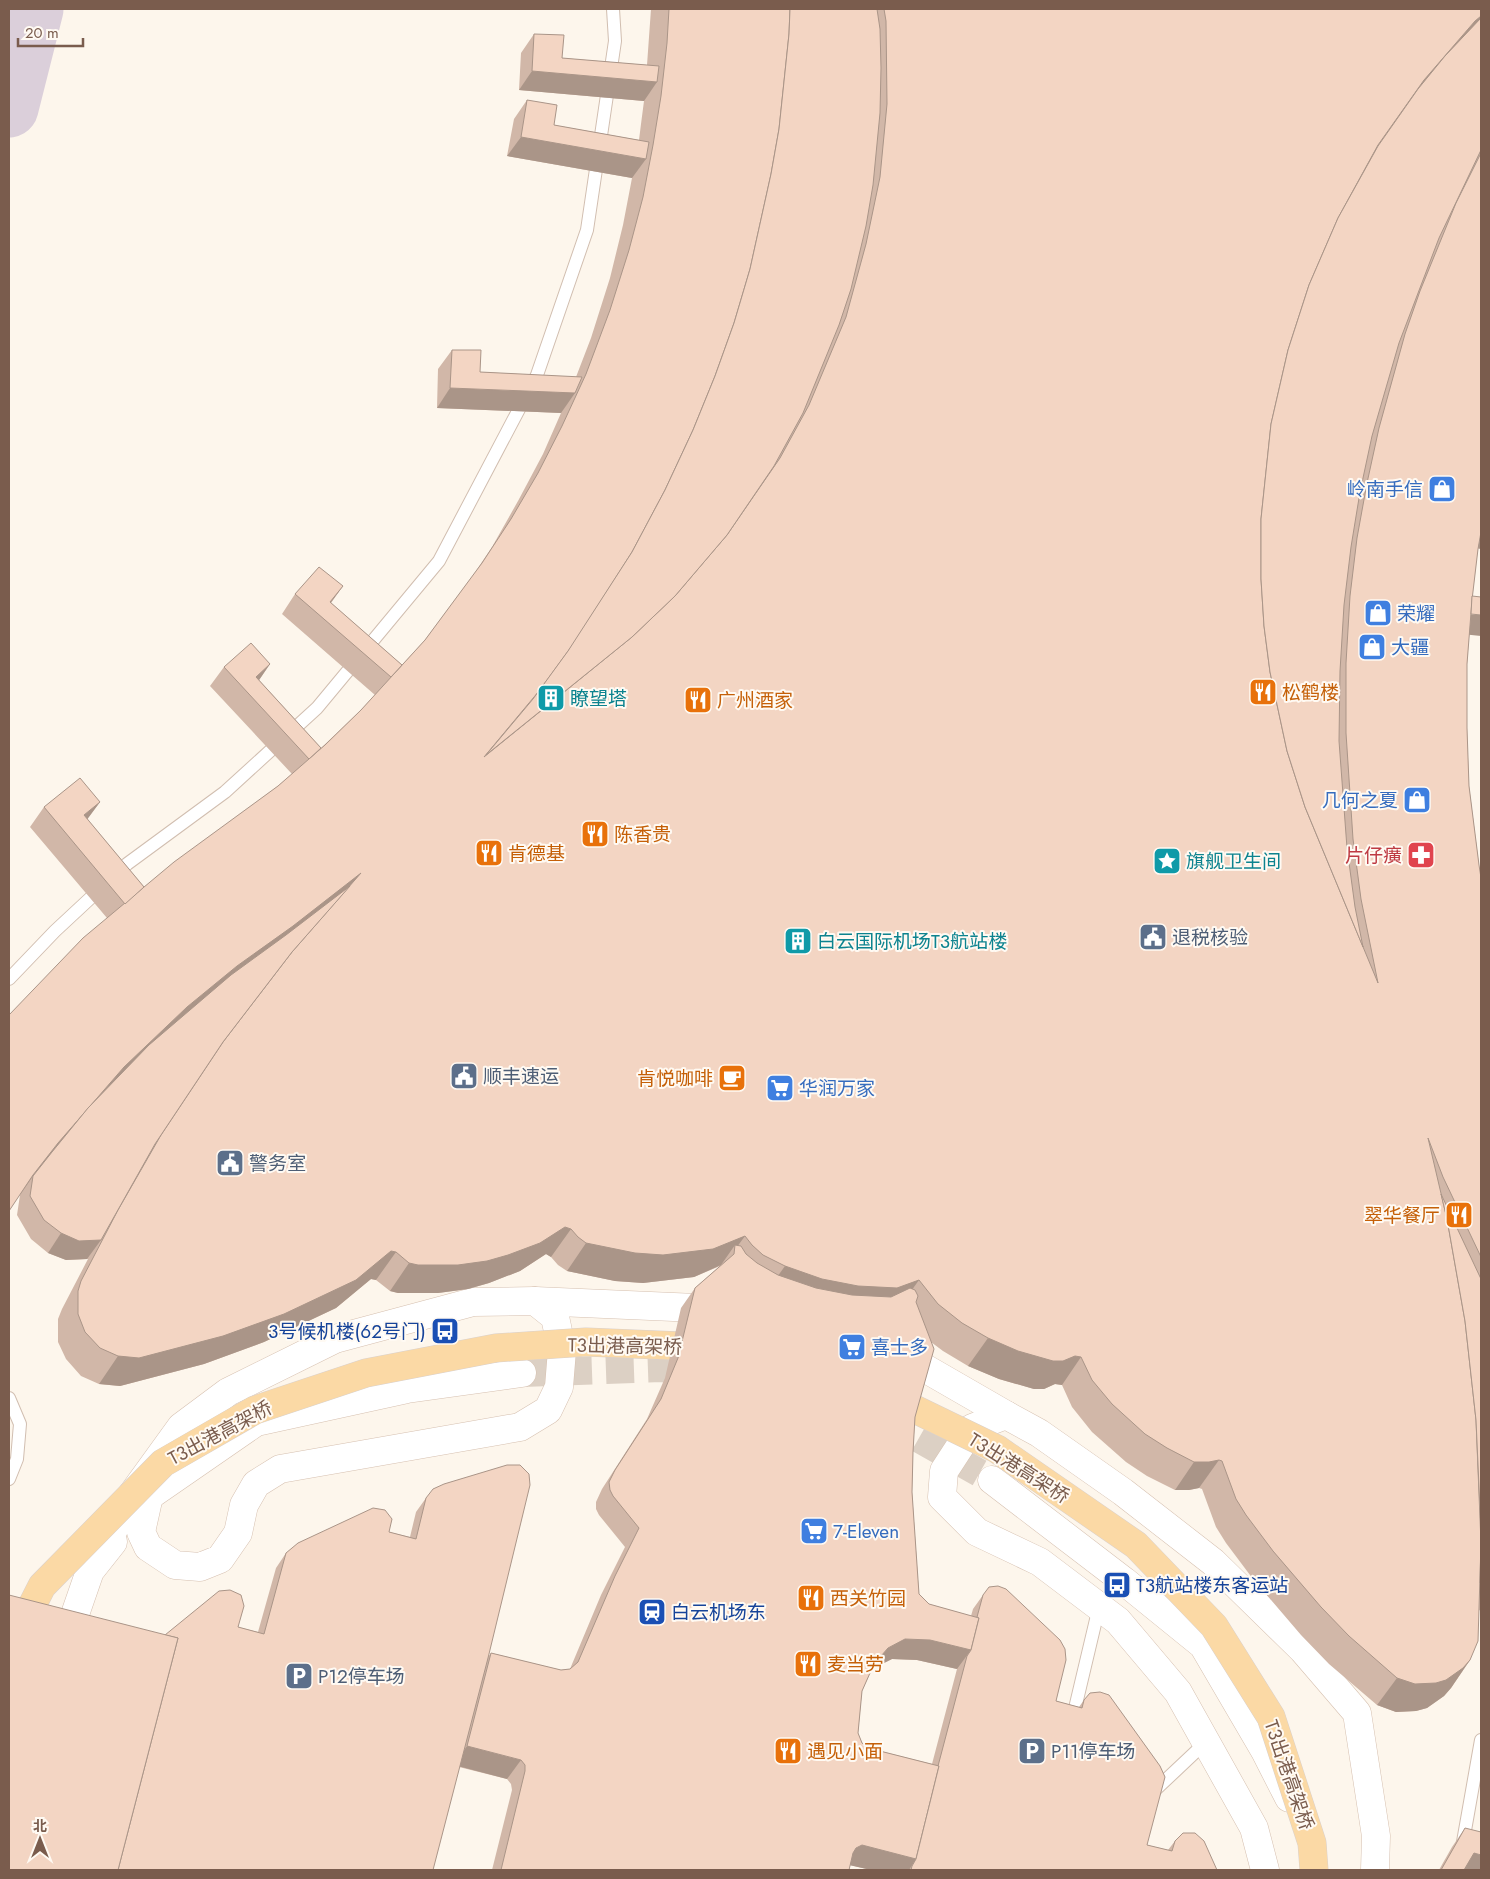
<svg xmlns="http://www.w3.org/2000/svg" width="1490" height="1879" viewBox="0 0 1490 1879" font-family="Jost,'Noto Sans SC',sans-serif">
	<rect width="100%" height="100%" fill="#fdf6ec"/>
	<g fill="none" stroke-linecap="round" stroke-linejoin="round">
		<!-- taxiway -->
		<polyline stroke="#dbcfda" stroke-width="59" points="9,108 34,9"/>
		<!-- secondary-tunnel -->
		<g stroke="#dcd0c4" stroke-width="28" stroke-dasharray="28 14" stroke-linecap="butt">
			<polyline points="522,1373 661,1368 705,1375"/>
			<polyline points="882,1418 992,1480"/>
		</g>
		<defs>
			<g id="service">
				<polyline points="9,979 55,931 127,864 225,792 317,708 439,561 537,375 587,230 615,41 613,9"/>
				<polyline points="9,1398 20,1424 17,1459 9,1479"/>
				<polyline points="1072,1721 1099,1607"/>
				<polyline points="1154,1791 1206,1742"/>
				<polyline points="1458,1870 1481,1740"/>
			</g>
			<g id="secondary">
				<polyline points="535,1301 720,1309"/>
				<polyline points="895,1351 1006,1415"/>
				<polyline points="992,1480 1124,1581 1203,1645 1265,1751 1289,1798"/>
				<polyline points="138,1510 149,1496 256,1422 407,1389 522,1373"/>
				<polyline points="102,1555 126,1503 181,1427 228,1392 335,1339 473,1302 535,1301 555,1317 562,1350 559,1387 548,1410 520,1427 280,1469 256,1484 244,1505 238,1533 220,1559 200,1567 175,1565 148,1547 141,1532 149,1496"/>
				<polyline points="63,1649 90,1571 113,1542"/>
				<polyline points="1265,1870 1254,1828 1178,1692 1118,1621 1040,1562 977,1532 942,1497 944,1471 972,1428 1006,1415 1039,1433 1123,1492 1213,1562 1303,1650 1357,1713 1376,1836 1375,1870"/>
			</g>
		</defs>
		<!-- service casing -->
		<use href="#service" stroke="#d1beb0" stroke-width="14"/>
		<!-- secondary casing -->
		<use href="#secondary" stroke="#d6c0b0" stroke-width="29"/>
		<!-- service -->
		<use href="#service" stroke="#fff" stroke-width="12"/>
		<!-- secondary -->
		<use href="#secondary" stroke="#fff" stroke-width="28"/>
		<defs>
			<g id="primary-bridge">
				<polyline points="884,1396 898,1401 997,1449 1136,1545 1214,1626 1271,1717 1312,1843 1314,1870"/>
				<polyline points="9,1651 42,1586 163,1463 255,1410 366,1373 496,1348 586,1342 681,1346 710,1351"/>
			</g>
		</defs>
		<!-- primary-bridge casing -->
		<use href="#primary-bridge" stroke="#dad1cd" stroke-width="29" stroke-linecap="butt"/>
		<!-- primary-bridge -->
		<use href="#primary-bridge" stroke="#fbd9a5" stroke-width="28"/>
	</g>
	<!-- wall -->
	<g fill="#d1b7a8" fill-rule="evenodd">
		<path d="M 651,9 L 1481,9 L 1481,549 L 1478,548 L 1472,596 L 1467,664 L 1467,728 L 1469,786 L 1479,865 L 1481,878 L 1481,1611 L 1479,1610 L 1470,1660 L 1451,1688 L 1444,1696 L 1427,1708 L 1416,1711 L 1396,1712 L 1377,1705 L 1329,1664 L 1301,1635 L 1253,1579 L 1226,1543 L 1216,1527 L 1202,1489 L 1199,1488 L 1189,1490 L 1175,1490 L 1147,1476 L 1126,1462 L 1092,1432 L 1072,1407 L 1062,1385 L 1055,1384 L 1044,1389 L 1034,1389 L 999,1379 L 968,1366 L 943,1351 L 931,1342 L 915,1417 L 913,1452 L 912,1492 L 919,1594 L 929,1604 L 971,1616 L 973,1609 L 983,1595 L 1056,1701 L 1079,1707 L 1084,1700 L 1147,1845 L 1168,1850 L 1175,1841 L 1217,1870 L 871,1870 L 850,1865 L 849,1870 L 492,1870 L 512,1790 L 511,1784 L 507,1779 L 459,1767 L 165,1635 L 238,1627 L 258,1632 L 276,1568 L 286,1553 L 389,1532 L 410,1537 L 416,1512 L 426,1498 L 488,1657 L 491,1653 L 561,1670 L 570,1669 L 601,1595 L 625,1547 L 599,1515 L 596,1509 L 596,1502 L 602,1489 L 647,1419 L 665,1378 L 681,1308 L 695,1288 L 720,1266 L 694,1277 L 643,1283 L 615,1281 L 567,1271 L 558,1265 L 551,1257 L 546,1254 L 520,1271 L 489,1283 L 468,1289 L 438,1293 L 398,1293 L 390,1291 L 376,1280 L 371,1279 L 336,1308 L 264,1342 L 204,1364 L 120,1386 L 99,1384 L 81,1376 L 66,1359 L 58,1342 L 58,1319 L 62,1309 L 88,1259 L 66,1260 L 48,1253 L 31,1239 L 17,1215 L 20,1195 L 107,918 L 30,827 L 44,807 L 100,802 L 87,819 L 144,887 L 278,786 L 292,774 L 210,686 L 224,667 L 270,664 L 259,680 L 321,748 L 361,710 L 375,695 L 282,614 L 295,594 L 343,586 L 331,603 L 402,665 L 425,640 L 472,577 L 492,547 L 518,501 L 543,454 L 561,413 L 437,408 L 438,369 L 452,350 L 480,372 L 576,377 L 591,338 L 610,278 L 623,225 L 632,178 L 507,156 L 514,119 L 527,100 L 554,125 L 639,140 L 641,124 L 644,101 L 519,90 L 521,53 L 534,34 L 562,58 L 647,65 ZM 892,1659 L 917,1660 L 957,1669 L 932,1764 L 868,1748 L 862,1743 L 858,1733 L 862,1691 L 871,1671 L 874,1668 Z"/>
		<polygon points="1465,1828 1481,1870 1439,1870 1452,1847"/>
	</g>
	<!-- shaded-wall -->
	<g fill="#aa9588">
		<polygon points="1481,16 1481,25 1405,108 1424,80 1475,21"/>
		<polygon points="532,71 657,82 644,101 519,90"/>
		<polygon points="521,137 646,159 632,178 507,156"/>
		<polygon points="450,388 575,393 561,413 437,408"/>
		<polygon points="1481,527 1481,549 1464,545"/>
		<polygon points="343,586 329,605 330,602"/>
		<polygon points="1465,614 1481,615 1481,636 1452,633"/>
		<polygon points="270,664 257,683 256,677"/>
		<polygon points="100,802 86,821 84,815"/>
		<polygon points="361,873 338,906 33,1176 20,1195 33,1175 58,1143 124,1067 187,1007 237,966"/>
		<polygon points="565,1227 571,1229 551,1257 546,1254 520,1271 489,1283 468,1289 438,1293 398,1293 390,1291 409,1263"/>
		<polygon points="61,1233 101,1240 87,1259 66,1260 48,1253"/>
		<polygon points="745,1236 734,1251 735,1245 721,1265 694,1277 643,1283 615,1281 567,1271 586,1243"/>
		<polygon points="391,1251 396,1252 376,1280 371,1279 336,1308 264,1342 204,1364 120,1386 99,1384 118,1356"/>
		<polygon points="785,1266 919,1280 899,1308 765,1294"/>
		<polygon points="988,1338 1075,1356 1081,1357 1062,1385 1055,1384 1044,1389 1034,1389 999,1379 968,1366"/>
		<polygon points="1219,1460 1199,1488 1189,1490 1175,1490 1194,1462"/>
		<polygon points="905,1639 930,1640 971,1650 957,1669 917,1660 892,1659 874,1668 861,1683 874,1664 888,1648"/>
		<polygon points="1470,1660 1451,1688 1444,1696 1427,1708 1416,1711 1396,1712 1377,1705 1397,1678"/>
		<polygon points="467,1746 521,1760 507,1779 454,1765"/>
		<polygon points="862,1845 916,1859 909,1870 871,1870 849,1865 843,1867 856,1848"/>
		<polygon points="1474,1853 1481,1855 1481,1870 1462,1870"/>
	</g>
	<!-- building -->
	<g fill="#f3d5c3" stroke="#aa9588">
		<polygon points="669,9 790,9 789,34 779,129 771,174 750,269 734,323 715,376 693,430 665,490 632,552 574,643 539,691 484,757 632,637 675,596 727,535 780,458 809,405 846,317 866,244 880,177 887,104 886,21 884,9 1481,9 1481,16 1475,21 1424,80 1378,145 1338,218 1309,285 1288,350 1271,424 1261,519 1261,579 1264,626 1270,672 1287,751 1305,807 1378,983 1361,899 1353,839 1346,733 1346,663 1350,596 1357,538 1367,483 1379,428 1405,334 1420,291 1456,203 1481,153 1481,532 1478,549 1472,600 1467,664 1467,728 1469,786 1479,865 1481,878 1481,1257 1443,1177 1428,1138 1447,1219 1465,1321 1476,1420 1481,1543 1478,1641 1470,1660 1463,1668 1446,1680 1436,1683 1415,1684 1397,1678 1349,1636 1321,1607 1273,1551 1246,1515 1236,1499 1222,1461 1219,1460 1209,1462 1194,1462 1167,1448 1145,1434 1112,1404 1092,1380 1081,1357 1075,1356 1063,1361 1053,1361 1018,1351 988,1338 962,1323 938,1304 919,1280 897,1288 858,1286 822,1279 785,1266 763,1255 752,1245 745,1236 713,1249 663,1255 635,1253 586,1243 578,1237 571,1229 565,1227 540,1243 508,1255 487,1261 458,1265 418,1265 409,1263 396,1252 391,1251 356,1280 284,1314 223,1336 139,1358 118,1356 100,1348 85,1332 78,1314 78,1291 81,1281 118,1210 161,1135 223,1042 292,952 361,873 293,926 237,966 187,1007 124,1067 58,1143 33,1175 9,1211 9,1015 83,938 174,862 278,786 325,745 361,710 425,640 482,563 511,519 538,473 562,426 586,374 610,310 629,250 643,197 653,145 661,96 667,43"/>
		<polygon points="790,9 877,9 880,29 881,68 880,113 873,185 866,226 851,289 839,325 803,413 774,466 727,535 675,596 632,637 486,755 533,699 568,651 632,552 665,490 693,430 715,376 734,323 750,269 771,174 779,129 789,34"/>
		<polygon points="1481,18 1481,150 1439,238 1399,343 1372,436 1360,492 1351,547 1344,605 1340,671 1339,741 1347,848 1355,907 1363,947 1305,807 1287,751 1270,672 1264,626 1261,579 1261,519 1271,424 1288,350 1309,285 1338,218 1378,146 1418,89 1445,56"/>
		<polygon points="534,34 564,35 562,58 659,66 657,82 532,71"/>
		<polygon points="527,100 557,105 554,125 649,142 646,159 521,137"/>
		<polygon points="452,350 481,350 480,372 582,377 575,393 450,388"/>
		<polygon points="319,567 343,586 330,602 402,665 391,677 295,594"/>
		<polygon points="1472,596 1481,597 1481,615 1471,614"/>
		<polygon points="251,643 270,664 256,677 321,748 309,759 224,667"/>
		<polygon points="80,778 100,802 84,815 144,887 125,904 44,807"/>
		<polygon points="350,886 292,952 223,1042 155,1144 101,1240 79,1241 61,1233 44,1220 30,1196 33,1176 52,1152 88,1108 149,1045 231,975 286,935"/>
		<polygon points="1441,1194 1481,1279 1481,1531 1476,1420 1465,1321 1447,1219"/>
		<polygon points="735,1245 741,1246 746,1254 757,1263 778,1275 816,1288 852,1295 891,1297 910,1288 915,1290 918,1296 916,1302 934,1349 915,1417 913,1452 912,1492 919,1594 929,1604 979,1618 971,1650 930,1640 905,1639 888,1648 874,1664 862,1691 858,1733 862,1743 868,1748 939,1766 916,1859 862,1845 856,1848 853,1853 849,1870 501,1870 525,1771 525,1765 521,1760 467,1746 491,1653 561,1670 570,1669 578,1662 615,1576 639,1528 613,1496 610,1490 609,1482 615,1470 661,1399 678,1358 695,1288 734,1254"/>
		<polygon points="507,1465 520,1465 529,1474 530,1485 488,1658 433,1870 118,1870 178,1638 165,1635 219,1591 230,1590 241,1595 244,1606 238,1627 264,1634 286,1553 298,1543 373,1508 385,1510 392,1519 389,1532 416,1539 426,1498 433,1489 444,1484"/>
		<polygon points="1481,1543 1481,1584 1480,1583"/>
		<polygon points="998,1586 1006,1589 1060,1640 1065,1649 1066,1660 1056,1701 1082,1708 1084,1700 1090,1693 1100,1692 1109,1695 1160,1766 1165,1777 1147,1845 1172,1851 1175,1841 1183,1833 1195,1833 1204,1841 1217,1870 911,1870 912,1866 916,1859 939,1766 938,1766 967,1656 971,1650 979,1618 977,1617 983,1595 989,1587"/>
		<polygon points="9,1595 178,1638 118,1870 9,1870"/>
		<polygon points="1465,1828 1481,1832 1481,1855 1474,1853 1464,1870 1441,1870"/>
	</g>
	<!-- icons -->
	<defs>
		<symbol id="shop-square" viewBox="-11 -11 22 22"><rect x="-9" y="-9" width="18" height="18" rx="4" fill="#3f7fe0" stroke="#fffaf3"/><path d="M-5-2.5h2.3a2.7 3.5 0 0 1 5.4 0H5L5.5 6h-11ZM-1.5-2.5h3a1.5 2.3 0 0 0-3 0Z" fill="#fff"/></symbol>
		<symbol id="restaurant-square" viewBox="-11 -11 22 22"><rect x="-9" y="-9" width="18" height="18" rx="4" fill="#e8710a" stroke="#fffaf3"/><path d="M-5-6h1v4h1v-4h1v4h1v-4h1v5L-1.5 .5V6h-2V.5L-5-1ZM5-6V6H3V1.5H1.5Q1.5-4 5-6Z" fill="#fff"/></symbol>
		<symbol id="building-square" viewBox="-11 -11 22 22"><rect x="-9" y="-9" width="18" height="18" rx="4" fill="#0f9aa8" stroke="#fffaf3"/><path d="M-4-6H4V6H1V3H-1V6H-4ZM-2.5-4.3h1.7v1.8h-1.7ZM.8-4.3h1.7v1.8H.8ZM-2.5-1h1.7V.8h-1.7ZM.8-1h1.7V.8H.8Z" fill="#fff"/></symbol>
		<symbol id="pharmacy-square" viewBox="-11 -11 22 22"><rect x="-9" y="-9" width="18" height="18" rx="4" fill="#e0444e" stroke="#fffaf3"/><path d="M-2-6h4v4h4v4h-4v4h-4v-4h-4v-4h4Z" fill="#fff"/></symbol>
		<symbol id="sight-square" viewBox="-11 -11 22 22"><rect x="-9" y="-9" width="18" height="18" rx="4" fill="#0f9aa8" stroke="#fffaf3"/><path d="M0-6L1.8-2.2L6-1.7L2.9 1.2L3.7 5.4L0 3.3L-3.7 5.4L-2.9 1.2L-6-1.7L-1.8-2.2Z" fill="#fff"/></symbol>
		<symbol id="civic-square" viewBox="-11 -11 22 22"><rect x="-9" y="-9" width="18" height="18" rx="4" fill="#5c6f8a" stroke="#fffaf3"/><path d="M-.6-6.5H3V-4.5H.6V-3L4-1V1h2V6H-6V1h2V-1L-.6-3ZM-1.2 2.5V6h2.4V2.5Z" fill="#fff"/></symbol>
		<symbol id="cafe-square" viewBox="-11 -11 22 22"><rect x="-9" y="-9" width="18" height="18" rx="4" fill="#e8710a" stroke="#fffaf3"/><path d="M-5.5-4.5H6V0H3Q3 3.5 0 3.5H-2.5Q-5.5 3.5-5.5 0ZM3-3.2v2h1.7v-2ZM-6 4.5H4V6H-6Z" fill="#fff"/></symbol>
		<symbol id="supermarket-square" viewBox="-11 -11 22 22"><rect x="-9" y="-9" width="18" height="18" rx="4" fill="#3f7fe0" stroke="#fffaf3"/><path d="M-6-5.5h2.5l.6 2H6L4.5 2H-2.5L-4.4-4H-6ZM-1.5 3.2a1.3 1.3 0 1 0 .1 0ZM3 3.2a1.3 1.3 0 1 0 .1 0Z" fill="#fff"/></symbol>
		<symbol id="bus-square" viewBox="-11 -11 22 22"><rect x="-9" y="-9" width="18" height="18" rx="4" fill="#1a4fb4" stroke="#fffaf3"/><path d="M-5-6H5V4H4V6H2V4H-2V6H-4V4H-5ZM-3.5-4V0h7V-4ZM-3.5 1.2v1.5H-2V1.2ZM2 1.2v1.5H3.5V1.2Z" fill="#fff"/></symbol>
		<symbol id="station-square" viewBox="-11 -11 22 22"><rect x="-9" y="-9" width="18" height="18" rx="4" fill="#1a4fb4" stroke="#fffaf3"/><path d="M-3-6H3Q5-6 5-4V2Q5 4 3 4L4.5 6H3L1.5 4h-3L-3 6H-4.5L-3 4Q-5 4-5 2V-4Q-5-6-3-6ZM-3.5-4v3h7v-3ZM-3.5 1v1.5H-2V1ZM2 1v1.5H3.5V1Z" fill="#fff"/></symbol>
		<symbol id="parking-square" viewBox="-11 -11 22 22"><rect x="-9" y="-9" width="18" height="18" rx="4" fill="#5c6f8a" stroke="#fffaf3"/><path d="M-3.5-5.5H1a3.5 3.5 0 0 1 0 7H-1V5.5H-3.5ZM-1-3.4V-.6H.8a1.4 1.4 0 0 0 0-2.8Z" fill="#fff"/></symbol>
	</defs>
	<g fill-rule="evenodd">
		<use href="#shop-square" x="1426" y="473" width="32" height="32"/>
		<use href="#shop-square" x="1362" y="597" width="32" height="32"/>
		<use href="#shop-square" x="1356" y="631" width="32" height="32"/>
		<use href="#restaurant-square" x="1247" y="676" width="32" height="32"/>
		<use href="#building-square" x="535" y="682" width="32" height="32"/>
		<use href="#restaurant-square" x="682" y="684" width="32" height="32"/>
		<use href="#shop-square" x="1401" y="784" width="32" height="32"/>
		<use href="#restaurant-square" x="579" y="818" width="32" height="32"/>
		<use href="#restaurant-square" x="473" y="837" width="32" height="32"/>
		<use href="#pharmacy-square" x="1405" y="839" width="32" height="32"/>
		<use href="#sight-square" x="1151" y="845" width="32" height="32"/>
		<use href="#civic-square" x="1137" y="921" width="32" height="32"/>
		<use href="#building-square" x="782" y="925" width="32" height="32"/>
		<use href="#civic-square" x="448" y="1060" width="32" height="32"/>
		<use href="#cafe-square" x="716" y="1062" width="32" height="32"/>
		<use href="#supermarket-square" x="764" y="1072" width="32" height="32"/>
		<use href="#civic-square" x="214" y="1147" width="32" height="32"/>
		<use href="#restaurant-square" x="1443" y="1199" width="32" height="32"/>
		<use href="#bus-square" x="429" y="1315" width="32" height="32"/>
		<use href="#supermarket-square" x="836" y="1331" width="32" height="32"/>
		<use href="#supermarket-square" x="798" y="1515" width="32" height="32"/>
		<use href="#bus-square" x="1101" y="1569" width="32" height="32"/>
		<use href="#restaurant-square" x="795" y="1582" width="32" height="32"/>
		<use href="#station-square" x="636" y="1596" width="32" height="32"/>
		<use href="#restaurant-square" x="792" y="1648" width="32" height="32"/>
		<use href="#parking-square" x="283" y="1660" width="32" height="32"/>
		<use href="#restaurant-square" x="772" y="1735" width="32" height="32"/>
		<use href="#parking-square" x="1016" y="1735" width="32" height="32"/>
	</g>
	<g text-anchor="middle" dominant-baseline="central" stroke-width="4" stroke-linejoin="round" paint-order="stroke">
		<!-- shop labels -->
		<g font-size="19" fill="#366cbe" stroke="#fffaf3" text-anchor="start">
			<text x="1423" y="489" text-anchor="end">岭南手信</text>
			<text x="1397" y="613">荣耀</text>
			<text x="1391" y="647">大疆</text>
			<text x="1398" y="800" text-anchor="end">几何之夏</text>
			<text x="799" y="1088">华润万家</text>
			<text x="871" y="1347">喜士多</text>
			<text x="833" y="1531">7-Eleven</text>
		</g>
		<!-- food labels -->
		<g font-size="19" fill="#c56008" stroke="#fffaf3" text-anchor="start">
			<text x="1282" y="692">松鹤楼</text>
			<text x="717" y="700">广州酒家</text>
			<text x="614" y="834">陈香贵</text>
			<text x="508" y="853">肯德基</text>
			<text x="713" y="1078" text-anchor="end">肯悦咖啡</text>
			<text x="1440" y="1215" text-anchor="end">翠华餐厅</text>
			<text x="830" y="1598">西关竹园</text>
			<text x="827" y="1664">麦当劳</text>
			<text x="807" y="1751">遇见小面</text>
		</g>
		<!-- culture labels -->
		<g font-size="19" fill="#0d838f" stroke="#fffaf3" text-anchor="start">
			<text x="570" y="698">瞭望塔</text>
			<text x="1186" y="861">旗舰卫生间</text>
			<text x="817" y="941">白云国际机场T3航站楼</text>
		</g>
		<!-- health labels -->
		<g font-size="19" fill="#be3a42" stroke="#fffaf3" text-anchor="end">
			<text x="1402" y="855">片仔癀</text>
		</g>
		<!-- service labels -->
		<g font-size="19" fill="#4e5e75" stroke="#fffaf3" text-anchor="start">
			<text x="1172" y="937">退税核验</text>
			<text x="483" y="1076">顺丰速运</text>
			<text x="249" y="1163">警务室</text>
			<text x="318" y="1676">P12停车场</text>
			<text x="1051" y="1751">P11停车场</text>
		</g>
		<!-- transit labels -->
		<g font-size="19" fill="#164399" stroke="#fffaf3" text-anchor="start">
			<text x="426" y="1331" text-anchor="end">3号候机楼(62号门)</text>
			<text x="1136" y="1585">T3航站楼东客运站</text>
			<text x="671" y="1612">白云机场东</text>
		</g>
		<!-- street labels -->
		<g font-size="19" fill="#7a5c4d" stroke="#fffaf3">
			<text transform="translate(625 1346) rotate(1)">T3出港高架桥</text>
			<text transform="translate(220 1433) rotate(-28)">T3出港高架桥</text>
			<text transform="translate(1019 1468) rotate(32)">T3出港高架桥</text>
			<text transform="translate(1289 1775) rotate(71)">T3出港高架桥</text>
		</g>
	</g>
	<!-- border -->
	<rect width="1490" height="1879" fill="none" stroke="#7a5c4d" stroke-width="20"/>
	<!-- north arrow -->
	<g transform="translate(40 1839)" stroke="#fffaf3" stroke-width="4" paint-order="stroke">
	<path d="M0-4L9 19L0 12L-9 19Z" fill="#7a5c4d"/>
	<text y="-8" font-size="14" font-weight="bold" text-anchor="middle" fill="#7a5c4d">北</text>
	</g>
	<!-- scale -->
	<path d="M18 38v8h65v-8" fill="none" stroke="#7a5c4d" stroke-width="2.5"/>
	<text x="25" y="38" font-size="15" fill="#7a5c4d" stroke="#fffaf3" stroke-width="4" paint-order="stroke">20 m</text>
</svg>
